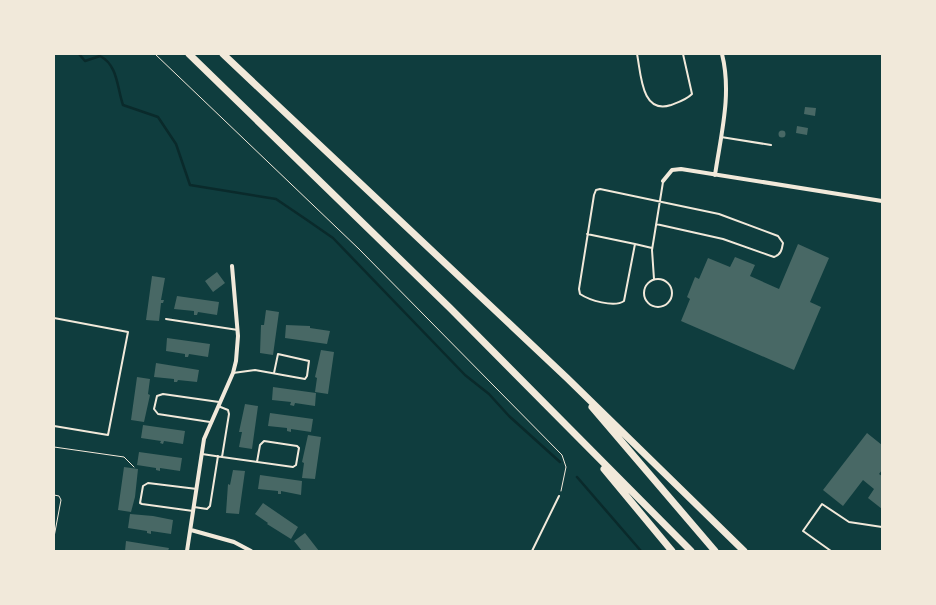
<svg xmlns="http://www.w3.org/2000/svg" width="936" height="605" viewBox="0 0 936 605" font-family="'Crimson Pro',serif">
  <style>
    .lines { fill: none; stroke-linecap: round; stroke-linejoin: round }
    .stream { stroke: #0a2a2b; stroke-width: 2.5 }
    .building { fill: #486865 }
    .path { stroke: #f1e9da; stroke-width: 1 }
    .service { stroke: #f1e9da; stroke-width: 2 }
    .minor { stroke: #f1e9da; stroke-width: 4 }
    .motorway { stroke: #f1e9da; stroke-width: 7 }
  </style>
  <rect width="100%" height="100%" fill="#0f3d3e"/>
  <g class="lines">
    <path class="stream" d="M79,54L85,61L100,56C118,65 117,88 123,105L158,117L176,144L190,185L276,199L307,220L333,238L465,375L489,394L509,416L560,462
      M577,477L641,551"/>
  </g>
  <path class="building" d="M805,107L816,108L815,116L804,114Z
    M797,126L808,128L807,135L796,133Z
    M778.5 134a3.5 3.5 0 1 1 7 0a3.5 3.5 0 1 1-7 0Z
    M798,244L829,258L810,302L821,307L794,370L681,321L690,299L687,297L695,277L699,279L708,258L730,267L735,257L755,265L750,276L779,289Z
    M217,272L225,283L213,292L205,281Z
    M152,276L165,278L161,300H164L163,303H161L159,321L146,320Z
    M177,296L219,302L217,315L198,312L197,315H194V311L174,309Z
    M266,310L279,312L273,355L260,353L261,325H264Z
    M286,325L310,326V328L330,331L327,344L285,338Z
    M167,338L210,344L208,357L189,354L188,357H185V354L166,351Z
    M321,350L334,352L328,394L315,392L317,378L315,377Z
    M156,363L199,370L197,382L178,380L177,382H174V379L154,377Z
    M137,377L150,379L148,394L150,395L144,422L131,420Z
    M273,387L316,393L315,406L295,403L294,406L290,405L291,402L272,400Z
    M245,404L258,406L252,449L239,447L242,432H239Z
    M270,413L313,419L311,432L291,429V432L287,431V428L268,426Z
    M143,425L185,431L183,444L164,441L163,444L160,443L161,441L141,438Z
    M867,433L882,445V470L879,474L882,476V509L868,498L874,489L863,480L843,506L823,490Z
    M308,435L321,437L315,479L302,478L304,463L302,462Z
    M139,452L182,458L180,471L160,468V471L156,470V468L137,465Z
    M124,467L138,469L135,497L131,512L118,510Z
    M233,470L245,471L239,514L226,513L228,484L230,485Z
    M260,475L302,481L301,495L281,491V494H278V491L258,489Z
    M263,503L298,527L291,539L267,524L268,523L255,514Z
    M130,514L153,516L173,520L171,534L151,531V534L147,533V531L128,528Z
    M305,533L319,551H302L294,541Z
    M126,541L169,548L168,551H125Z"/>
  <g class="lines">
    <path class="path" d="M155,54L359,249L562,455L566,467L561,491
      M54,447L124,457L134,467
      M54,495L59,496L61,500L54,537"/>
    <path class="service" d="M637,54C641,73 641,115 671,105C679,102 686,100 692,94L683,54
      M721,137L771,145
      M587,234L635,244L624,301C614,308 589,300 580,294L579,289C584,258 589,226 594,195L596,190L600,189L719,214L778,236L783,243C782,249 781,255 774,257L723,239L656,224
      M635,244L652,248
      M654,279L652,250L663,182
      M644 293a14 14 0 1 1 28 0a14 14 0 1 1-28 0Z
      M54,318L128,332L108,435L54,426
      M166,319L238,330
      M233,373L255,370L305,379L307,376L309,361L278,354L274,373
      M210,422L158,414L154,409L157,396L163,394L219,402
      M202,454L222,457L229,414L228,410L218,406
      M222,457L293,467L296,465L299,448L297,446L264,441L260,445L257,462
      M194,507L207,509L210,506L218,456
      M193,511L142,504L140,503L143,486L148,483L197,489
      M532,551L559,496
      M831,551L803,531L822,504L849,522L882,527"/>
    <path class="minor" d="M715,175C721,134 732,94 722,54
      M663,181L672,170L681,169L882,201
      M191,530L234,542L251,551
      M187,551L204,439L233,373L236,361L238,336L232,266"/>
    <path class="motorway" d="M189,54L450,308L691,551
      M223,54L567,378L744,551
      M592,407L715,551
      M604,469L672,551"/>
  </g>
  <rect width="936" height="605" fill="none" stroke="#f1e9da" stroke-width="110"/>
</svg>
